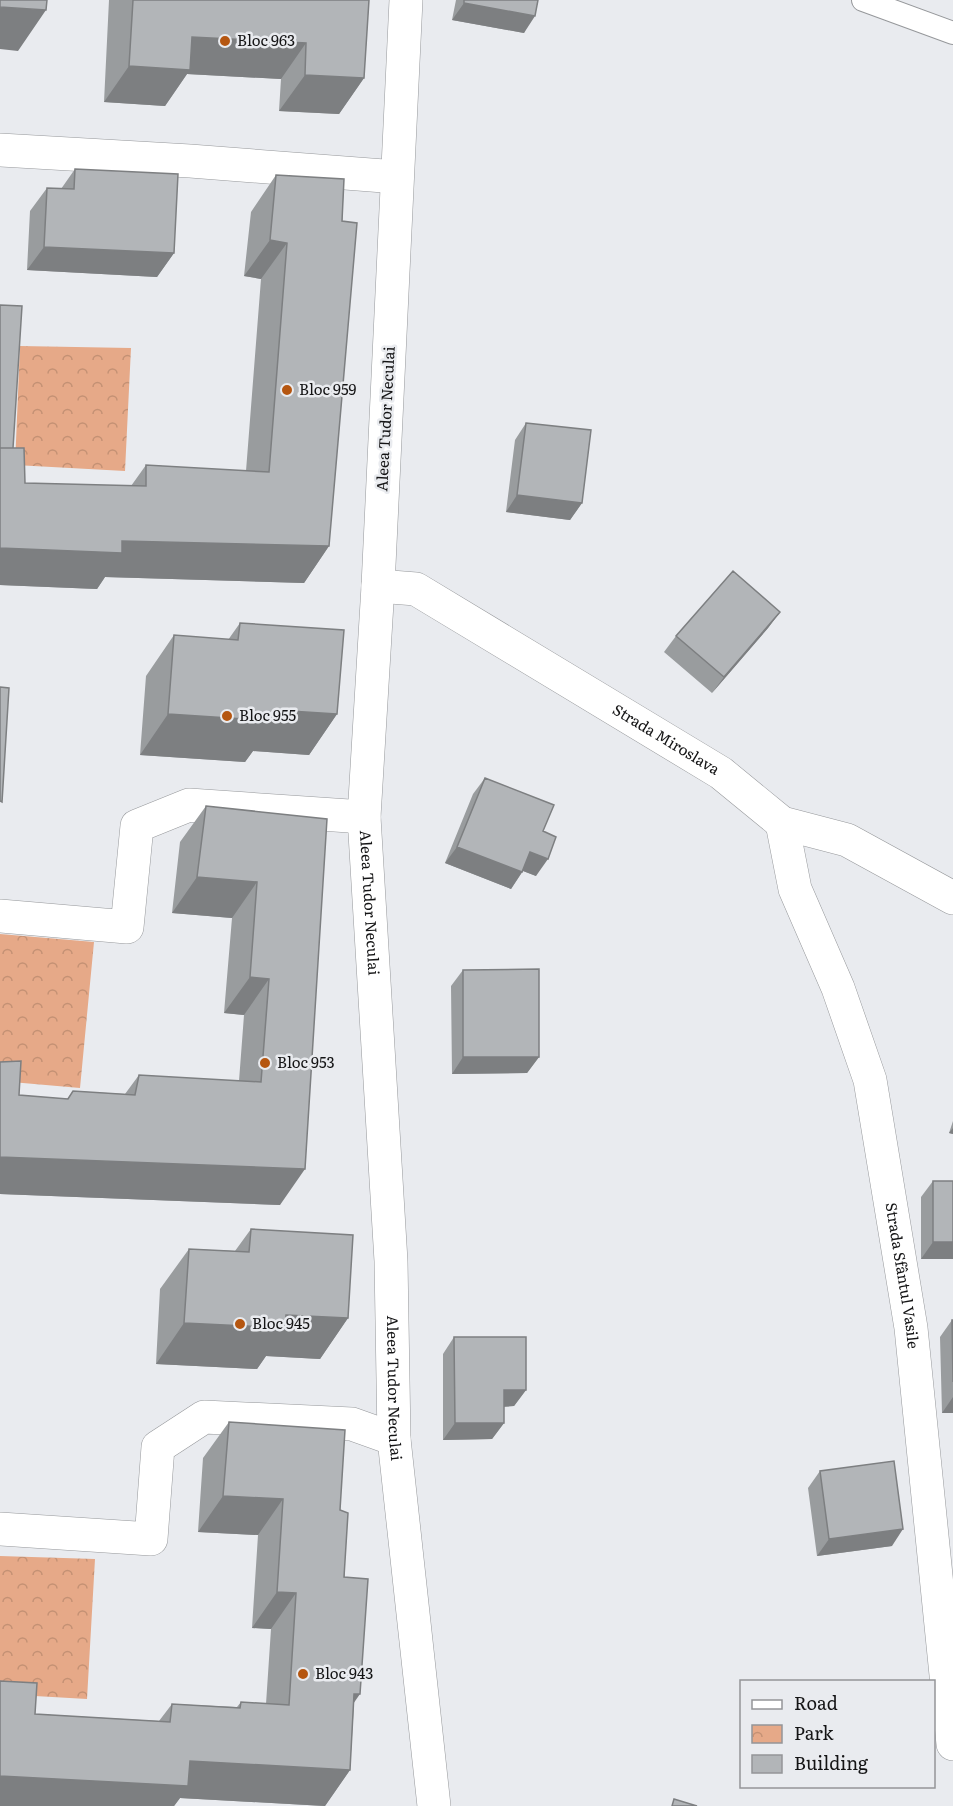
<svg xmlns="http://www.w3.org/2000/svg" width="953" height="1806" viewBox="0 0 953 1806" font-family="Literata,serif">
  <style>
    .park { fill: url(#park-crowns) }
    .lines { fill: none; stroke-linecap: round; stroke-linejoin: round }
    .lane-casing { stroke: #96989b; stroke-width: 24 }
    .street-casing { stroke: #96989b; stroke-width: 34 }
    .lane { stroke: #fff; stroke-width: 22 }
    .street { stroke: #fff; stroke-width: 33 }
    .wall { fill: #999c9e }
    .shaded-wall { fill: #7d7f81 }
    .building { fill: #b2b5b8; stroke: #7d7f81; stroke-width: 1.5 }
    .poi-dot { fill: #b55610; stroke: #e9ebef; stroke-width: 2 }
    .labels { text-anchor: middle; stroke-width: 5; stroke-linejoin: round; paint-order: stroke }
    .poi-label { font-size: 15px; fill: #141415; stroke: #e9ebef; text-anchor: start }
    .street-label { font-size: 15px; fill: #141415; stroke: #e9ebef }
  </style>
  <defs>
    <pattern id="park-crowns" width="20" height="18" patternUnits="userSpaceOnUse" patternTransform="scale(1.5)"><rect width="20" height="18" fill="#e6a988"/><path d="M2 6a3 3 0 1 1 6 0M12 15a3 3 0 1 1 6 0" fill="none" stroke="#c49174"/></pattern>
  </defs>
  <rect width="100%" height="100%" fill="#e9ebef"/>
  <path class="park" d="M20,346L131,348L125,471L15,465Z
    M0,934L94,942L80,1088L0,1081Z
    M0,1556L95,1559L87,1699L0,1694Z"/>
  <g class="lines">
    <g class="lane-casing">
      <path id="lane" d="M863,0L953,33"/>
    </g>
    <g class="street-casing">
      <g id="street">
        <path id="s1" d="M406,0L378,586L364,817L391,1261L394,1439L434,1806"/>
        <path d="M0,150L190,161L397,177"/>
        <path id="s2" d="M378,586L416,589L721,773L782,823L847,840L953,898"/>
        <path id="s3" d="M782,823L795,889L838,988L870,1080L911,1328L953,1744"/>
        <path d="M0,916L127,927L137,826L189,805L364,817"/>
        <path d="M0,1529L151,1539L158,1447L204,1417L352,1424L394,1439"/>
      </g>
    </g>
    <use href="#lane" class="lane"/>
    <use href="#street" class="street"/>
  </g>
  <path class="wall" d="M109,0H369L364,78L339,114L279,111L281,79L187,74L165,106L104,102Z
    M456,0H538L524,33L452,20Z
    M75,169L174,253L157,277L27,270L30,211L47,188L61,189Z
    M276,175L344,179L329,546L304,583L105,577L97,589L0,585V305L13,448L25,483L131,486L146,465L246,471L261,279L244,276L251,212Z
    M526,423L582,503L570,520L506,512L515,440Z
    M780,612L768,628L712,693L664,652L676,636Z
    M240,623L337,714L309,755L253,751L245,762L140,755L146,676L174,635L228,640Z
    M485,778L543,831L536,876L523,871L511,889L445,863L473,794Z
    M206,806L327,819L280,1205L0,1194V1062L19,1095L67,1099L73,1091L125,1094L139,1075L239,1081L244,1015L224,1013L232,918L172,913L180,842Z
    M463,970L539,1057L527,1073L452,1074L451,986Z
    M953,1121V1134L949,1133Z
    M933,1181H953V1259H921V1197Z
    M251,1229L348,1318L320,1359L266,1356L257,1369L156,1364L160,1289L189,1249L235,1251Z
    M952,1320H953V1413H942L940,1337Z
    M454,1337L526,1390L514,1406L504,1407V1423L492,1439L443,1440V1354Z
    M229,1422L340,1510L354,1704L350,1770L325,1806L180,1798L174,1806H0L35,1714L159,1721L172,1704L237,1707L241,1702L266,1704L271,1629L252,1628L258,1535L198,1532L203,1458Z
    M820,1471L892,1546L817,1556L808,1488Z"/>
  <path class="shaded-wall" d="M464,3L535,16L524,33L452,20Z
    M0,7L46,10L18,51L0,49Z
    M192,37L306,43L281,79L187,74L165,106L104,102L129,66Z
    M305,75L364,78L339,114L279,111Z
    M270,240L287,243L261,279L244,276Z
    M44,247L174,253L157,277L27,270Z
    M517,495L582,503L570,520L506,512Z
    M122,541L329,546L304,583L105,577L97,589L0,585V548Z
    M780,612L768,628L712,693L724,677Z
    M275,710L337,714L309,755L253,751L245,762L140,755L168,714Z
    M457,847L522,872L511,889L445,863Z
    M530,852L548,859L536,876L518,869Z
    M197,877L257,882L232,918L172,913Z
    M250,977L269,979L244,1015L224,1013Z
    M463,1057H539L527,1073L452,1074Z
    M953,1128V1134L949,1133Z
    M0,1157L305,1169L280,1205L0,1194Z
    M933,1242H953V1259H921Z
    M286,1315L348,1318L320,1359L266,1356L257,1369L156,1364L184,1323Z
    M504,1390H526L514,1406L492,1407Z
    M953,1397V1413H942Z
    M455,1423H504L492,1439L443,1440Z
    M223,1496L283,1499L258,1535L198,1532Z
    M903,1529L892,1546L817,1556L829,1539Z
    M277,1592L296,1593L271,1629L252,1628Z
    M354,1694H360L335,1730Z
    M190,1761L350,1770L325,1806L180,1798L174,1806H0V1776Z"/>
  <path class="building" d="M0,0H47L46,10L0,7Z
    M133,0H369L364,78L305,75L306,43L192,37L190,70L129,66Z
    M464,0H538L535,16L464,3Z
    M75,169L178,174L174,253L44,247L47,188L74,189Z
    M276,175L344,179L342,221L357,223L329,546L122,541V553L0,548V448H24L25,483L146,486V465L269,472L287,243L270,240Z
    M0,305L22,306L13,448H0Z
    M526,423L591,430L582,503L517,495Z
    M733,571L780,612L724,677L676,636Z
    M240,623L344,630L337,714L275,710L274,721L168,714L174,635L238,640Z
    M0,687L9,688L2,802L0,801Z
    M485,778L554,805L543,831L556,837L548,859L530,852L522,872L457,847Z
    M206,806L327,819L305,1169L0,1157V1062L21,1061L19,1095L68,1099L73,1091L135,1095L139,1075L261,1082L269,979L250,977L257,882L197,877Z
    M539,969V1057H463V970Z
    M933,1181H953V1242H933Z
    M251,1229L353,1235L348,1318L286,1315L285,1328L184,1323L189,1249L249,1252Z
    M952,1320H953V1382Z
    M454,1337H526V1390H504V1423H455Z
    M229,1422L345,1430L340,1510L348,1513L344,1577L368,1579L360,1694H354L350,1770L190,1761L188,1786L0,1776V1681L37,1683L35,1714L170,1722L172,1704L240,1708L241,1702L289,1705L296,1593L277,1592L283,1499L223,1496Z
    M894,1461L903,1529L829,1539L820,1471Z
    M674,1799L697,1806H672Z"/>
  <g class="poi-dot">
    <circle cx="225" cy="41" r="6"/>
    <circle cx="287" cy="390" r="6"/>
    <circle cx="227" cy="716" r="6"/>
    <circle cx="265" cy="1063" r="6"/>
    <circle cx="240" cy="1324" r="6"/>
    <circle cx="303" cy="1674" r="6"/>
  </g>
  <g class="labels">
    <g class="poi-label">
      <text x="237" y="46">Bloc 963</text>
      <text x="299" y="395">Bloc 959</text>
      <text x="239" y="721">Bloc 955</text>
      <text x="277" y="1068">Bloc 953</text>
      <text x="252" y="1329">Bloc 945</text>
      <text x="315" y="1679">Bloc 943</text>
    </g>
    <g class="street-label">
      <text transform="translate(386 419) rotate(-87)" y="5">Aleea Tudor Neculai</text>
      <text dy="5" stroke="none"><textPath href="#s2" startOffset="330">Strada Miroslava</textPath></text>
      <text dy="5" stroke="none"><textPath href="#s1" startOffset="904">Aleea Tudor Neculai</textPath></text>
      <text dy="5" stroke="none"><textPath href="#s3" startOffset="471">Strada Sfântul Vasile</textPath></text>
      <text dy="5" stroke="none"><textPath href="#s1" startOffset="1390">Aleea Tudor Neculai</textPath></text>
    </g>
  </g>
  <rect x="740" y="1680" width="195" height="108" fill="#e9ebef" stroke="#949598" stroke-width="1.5"/>
  <rect x="752" y="1700" width="30" height="9" fill="#ffffff" stroke="#949598" stroke-width="1.5"/>
  <text x="794" y="1710" font-size="18" fill="#141415">Road</text>
  <rect x="752" y="1725" width="30" height="18" fill="url(#park-crowns)" stroke="#949598" stroke-width="1.5"/>
  <text x="794" y="1740" font-size="18" fill="#141415">Park</text>
  <rect x="752" y="1755" width="30" height="18" fill="#b2b5b8" stroke="#949598" stroke-width="1.5"/>
  <text x="794" y="1770" font-size="18" fill="#141415">Building</text>
</svg>
